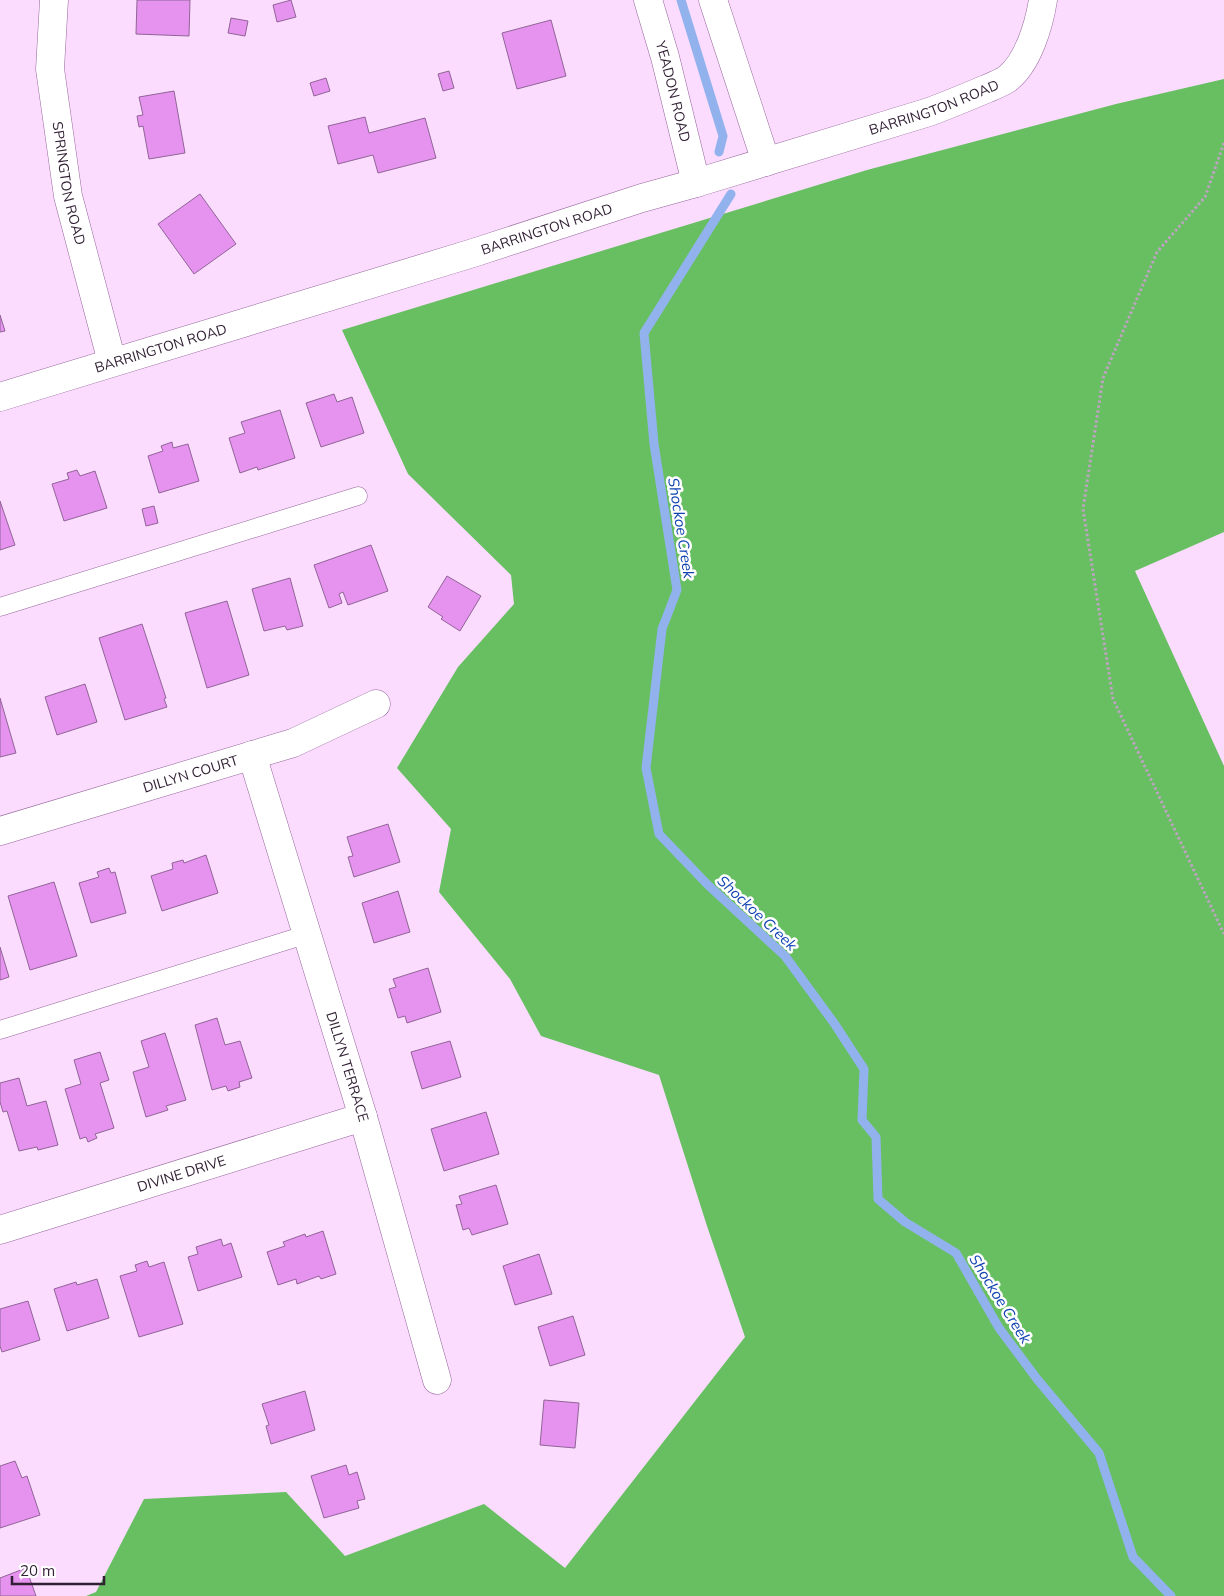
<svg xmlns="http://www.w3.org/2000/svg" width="1224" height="1596" viewBox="0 0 1224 1596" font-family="Mulish,sans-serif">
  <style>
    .forest { fill: #67bf62 }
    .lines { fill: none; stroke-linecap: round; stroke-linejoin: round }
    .stream { stroke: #92b2ed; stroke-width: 9 }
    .building { fill: #e593ef; stroke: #916497 }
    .service-casing { stroke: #95679b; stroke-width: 19 }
    .minor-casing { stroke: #95679b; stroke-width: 29 }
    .path { stroke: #bea3c1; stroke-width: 3; stroke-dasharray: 2.5 2.5; stroke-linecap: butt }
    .service { stroke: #fff; stroke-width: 18 }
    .minor { stroke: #fff; stroke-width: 28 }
    .labels { text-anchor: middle; stroke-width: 5; stroke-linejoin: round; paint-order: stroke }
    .street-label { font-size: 14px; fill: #311f34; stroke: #fff }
    .water-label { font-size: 15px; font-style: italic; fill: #1043b1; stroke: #fff }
  </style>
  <rect width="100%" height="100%" fill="#fbdcfe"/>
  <path class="forest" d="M1224,79V532L1135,571L1224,766V1596H86L96,1592L144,1499L286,1492L345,1556L484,1504L565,1568L745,1337L707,1226L659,1075L541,1036L510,979L439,892L451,829L397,768L458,667L514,604L511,575L408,474L342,330L867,170L1116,104Z"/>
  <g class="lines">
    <path class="stream" d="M681,0L723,136L719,152
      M731,194L644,333L654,444L677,590L662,629L646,768L659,834L708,885L785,956L834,1023L864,1069L862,1120L876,1137L878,1199L905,1222L956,1253L999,1328L1037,1379L1099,1453L1133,1557L1171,1596"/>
  </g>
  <path class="building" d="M137,0H190L189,36L136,34Z
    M291,0L296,17L277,22L273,5Z
    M231,18L248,21L245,36L228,33Z
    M551,20L566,76L517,89L502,33Z
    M449,71L454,88L443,91L438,74Z
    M326,78L330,91L314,96L310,83Z
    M174,91L185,153L149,159L143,126L139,127L137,116L143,115L139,97Z
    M365,117L369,133L425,118L436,158L378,173L373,155L338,164L328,126Z
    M200,194L236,244L194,274L158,224Z
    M0,315L5,331L0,332Z
    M334,394L337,402L352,397L364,433L321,447L306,403Z
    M280,410L295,458L258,470L257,467L240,473L229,438L245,433L241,422Z
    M172,442L173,448L188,444L199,481L159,493L148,456L163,451L161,446Z
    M77,470L80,476L95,471L107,508L64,521L52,484L69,479L67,473Z
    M0,501L15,545L0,550Z
    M154,506L158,523L146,526L142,509Z
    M371,545L388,591L348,605L343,592L339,594L342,603L329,608L314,565Z
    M447,576L481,596L460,631L441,619L443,617L428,607Z
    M290,578L303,626L287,630L285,626L264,631L252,589Z
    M227,601L249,675L207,688L185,613Z
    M142,624L166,698L164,699L167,707L125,720L99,638Z
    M85,684L97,722L57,735L45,697Z
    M0,698L16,753L0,757Z
    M388,824L400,862L354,877L348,857L353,856L347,837Z
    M206,855L218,893L162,911L151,876L173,869L172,863L183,860L184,863Z
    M109,868L111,873L115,872L126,913L91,923L79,883L99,877L97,872Z
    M54,882L77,956L30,970L8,896Z
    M398,891L410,932L374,943L362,903Z
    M0,947L9,977L0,980Z
    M428,968L441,1012L407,1023L405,1016L398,1018L389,989L396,987L393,979Z
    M217,1018L225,1045L240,1041L252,1078L239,1082L240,1087L228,1091L226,1086L212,1090L195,1025Z
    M165,1033L186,1100L166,1106L168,1110L146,1117L133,1072L149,1067L141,1041Z
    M450,1041L461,1077L422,1089L411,1052Z
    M100,1052L109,1080L100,1083L114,1128L95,1134L97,1138L88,1142L86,1137L80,1139L65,1089L81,1084L74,1060Z
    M19,1078L27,1106L46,1101L58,1145L38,1150L37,1147L19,1151L7,1111L3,1112L0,1102V1083Z
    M486,1112L499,1154L444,1171L431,1129Z
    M496,1185L508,1224L472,1235L469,1228L463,1230L456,1205L462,1204L459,1196Z
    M323,1231L336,1274L321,1279L319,1276L297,1284L296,1279L278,1285L267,1252L285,1246L283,1242L305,1234L306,1237Z
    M221,1239L223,1246L231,1243L242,1277L198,1291L188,1257L198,1254L196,1247Z
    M539,1254L552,1294L515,1305L503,1266Z
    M147,1261L149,1267L164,1262L183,1324L139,1337L120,1276L137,1271L135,1265Z
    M97,1279L109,1318L67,1331L54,1289L76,1282L77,1285Z
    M28,1301L40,1340L2,1352L0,1346V1309Z
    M573,1316L585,1355L550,1366L538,1327Z
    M305,1391L315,1430L271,1444L266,1426L269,1425L262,1404Z
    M544,1400L579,1403L575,1448L540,1445Z
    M15,1461L22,1478L27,1476L40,1515L0,1528V1466Z
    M346,1465L349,1475L357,1472L365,1499L357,1501L359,1508L324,1518L311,1476Z
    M26,1568L36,1596H0V1578Z"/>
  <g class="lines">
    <g class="service-casing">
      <path id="service" d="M0,607L358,496
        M0,1030L308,934"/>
    </g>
    <g class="minor-casing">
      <g id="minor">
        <path id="s1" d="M54,0L50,69L68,196L112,362"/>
        <path id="s2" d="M648,0L665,57L696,183"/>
        <path d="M713,0L766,162"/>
        <path id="s3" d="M0,397L473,253L642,198L696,183L929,112C948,105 967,97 986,89C993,86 1001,83 1007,79C1028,63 1039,25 1043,0"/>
        <path id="s4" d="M252,755L363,1117L437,1380"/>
        <path id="s5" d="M0,831L293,743L376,704"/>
        <path id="s6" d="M0,1230L363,1117"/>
      </g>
    </g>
    <path class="path" d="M1224,143L1205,197L1157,252L1103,378L1083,509L1113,699L1224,934"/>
    <use href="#service" class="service"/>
    <use href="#minor" class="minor"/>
  </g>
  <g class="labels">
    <g class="street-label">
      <text dy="5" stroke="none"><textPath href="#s2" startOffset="95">YEADON ROAD</textPath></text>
      <text dy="5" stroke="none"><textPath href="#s3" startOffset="978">BARRINGTON ROAD</textPath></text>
      <text dy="5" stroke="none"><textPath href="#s1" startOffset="185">SPRINGTON ROAD</textPath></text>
      <text dy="5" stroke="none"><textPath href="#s3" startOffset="572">BARRINGTON ROAD</textPath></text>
      <text dy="5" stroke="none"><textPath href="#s3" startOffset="168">BARRINGTON ROAD</textPath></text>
      <text dy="5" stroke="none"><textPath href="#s5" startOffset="199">DILLYN COURT</textPath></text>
      <text dy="5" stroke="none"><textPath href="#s4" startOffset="326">DILLYN TERRACE</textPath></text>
      <text dy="5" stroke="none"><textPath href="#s6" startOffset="190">DIVINE DRIVE</textPath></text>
    </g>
    <g class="water-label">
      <text transform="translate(681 528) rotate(81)" y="5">Shockoe Creek</text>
      <text transform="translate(757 913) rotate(43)" y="5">Shockoe Creek</text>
      <text transform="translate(1000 1299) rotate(58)" y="5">Shockoe Creek</text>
    </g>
  </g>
  <path d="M12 1576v8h92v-8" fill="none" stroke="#311f34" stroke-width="2.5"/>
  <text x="20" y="1576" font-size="15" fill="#311f34" stroke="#ffffff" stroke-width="4" paint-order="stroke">20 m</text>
</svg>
